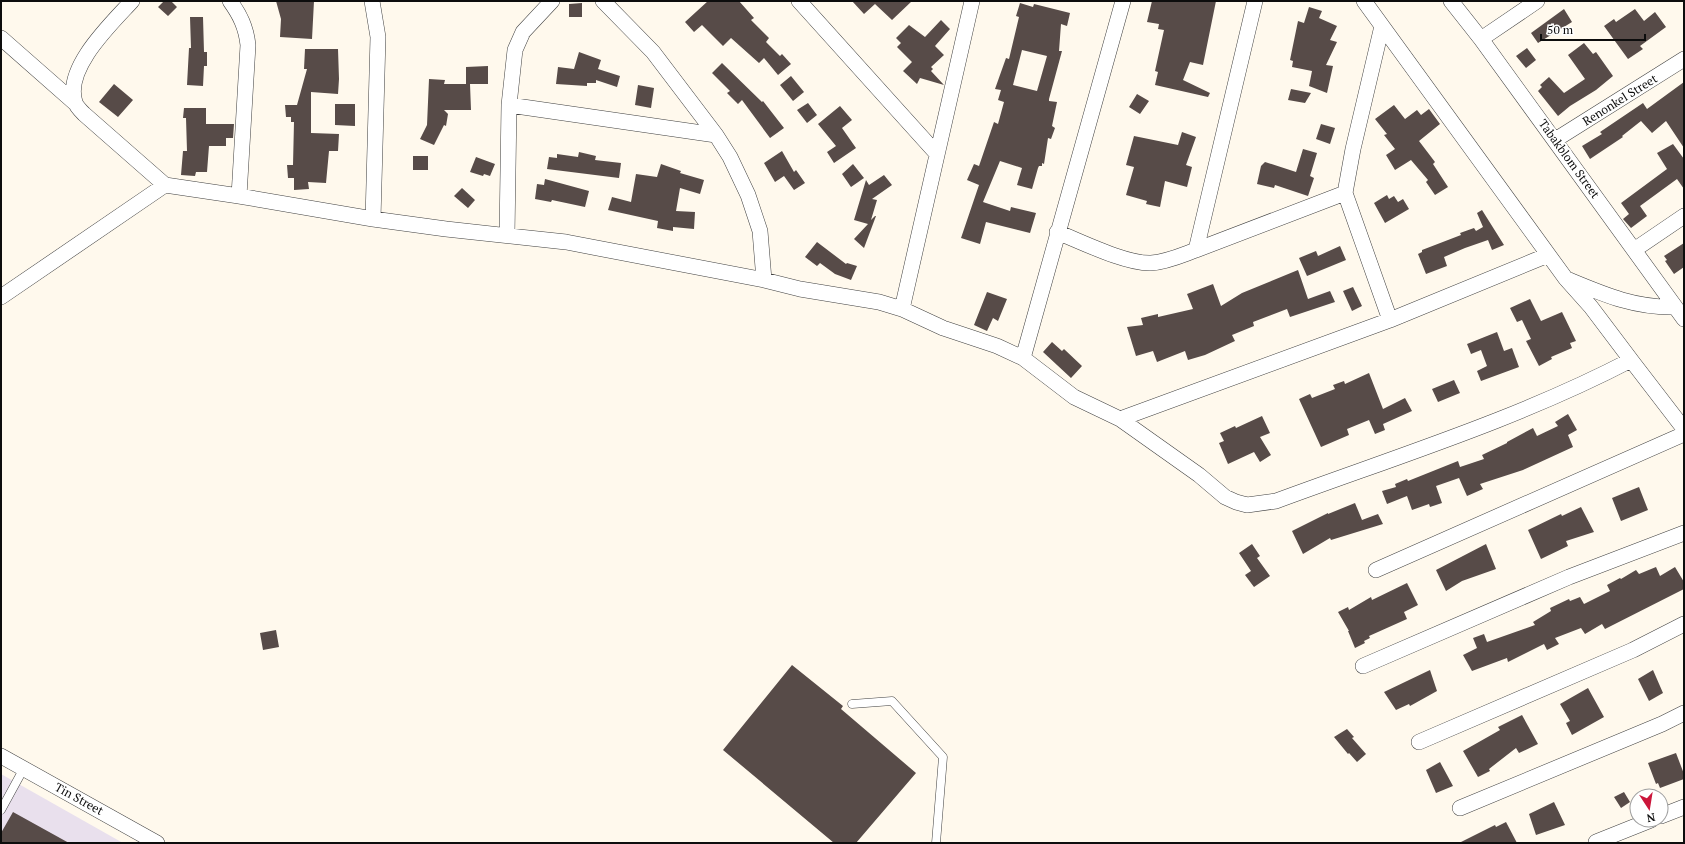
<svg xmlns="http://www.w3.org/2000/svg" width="1685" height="844" viewBox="0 0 1685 844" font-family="'PT Serif',serif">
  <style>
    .industrial { fill: #e9e0ed }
    .building { fill: #574b48; fill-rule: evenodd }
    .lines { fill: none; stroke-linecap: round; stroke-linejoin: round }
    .service-casing { stroke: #404040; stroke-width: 9 }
    .minor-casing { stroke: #404040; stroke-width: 16 }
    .service { stroke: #fff; stroke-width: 8 }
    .minor { stroke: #fff; stroke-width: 15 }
    .labels { text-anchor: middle; stroke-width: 4; stroke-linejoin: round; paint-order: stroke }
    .street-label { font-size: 12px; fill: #0d0d0d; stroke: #fff }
  </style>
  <rect width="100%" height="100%" fill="#fff9ed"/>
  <path class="industrial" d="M1,774L123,843H1Z"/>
  <path class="building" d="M164,1H171L177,7L168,16L158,7Z
    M276,1H314L312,39L280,37L281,19Z
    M708,1H739L754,18L751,20L769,38L766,42L780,56L782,54L791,64L778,75L764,58L759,63L731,38L723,46L702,25L694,32L685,22Z
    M852,1H912L892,20L875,4L864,14Z
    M1152,1H1216L1203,65L1190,62L1183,80L1210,93L1208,97L1155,85L1158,72L1155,71L1164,30L1158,29L1159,24L1147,22Z
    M582,3V17H569V4Z
    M1020,3L1033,7L1034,4L1070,13L1067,26L1061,24L1059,51H1062L1049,99V101L1057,102L1052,126L1055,128L1051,139L1048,138L1044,164L1042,163V166H1039L1038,168L1032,189L1017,185L1022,168L1000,161L983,202L1010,211L1011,207L1036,213L1030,233L986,222L980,244L961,238L979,185L967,180L974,164L979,166L994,122L998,124L1004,102L998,100L1001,90L995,89L1006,58L1009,59L1019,17L1016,16ZM1022,50L1047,56L1037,91L1013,85Z
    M1309,7L1322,11L1319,18L1337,26L1330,40L1337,42L1326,65L1333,66L1327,93L1309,86L1312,71L1292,67L1293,61L1290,60L1298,21L1304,23Z
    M1564,9L1572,22L1538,43L1531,33Z
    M1635,9L1644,21L1655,12L1666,27L1640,46L1643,49L1628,59L1604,26L1614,19L1616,22Z
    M190,17H203L204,52H207V66H204L203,86L187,85L189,48H191Z
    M941,20L950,29L935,46L944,55L931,67L933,69L931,71L944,85L920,78L917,84L903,71L912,62L897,47L901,43L896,38L909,25L925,37Z
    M1584,43L1593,54L1596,52L1613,76L1596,90L1570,106L1558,116L1538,91L1542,87L1540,85L1549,77L1564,93L1585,79L1568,55Z
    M1527,48L1536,60L1526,68L1516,56Z
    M305,49H338L339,79L338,94L311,92V133L339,134L338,151H329L326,183L308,182L309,189L294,190V178H288L287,165H293L294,122H291V117H286L285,105H297L307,69H304Z
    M579,52L601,60L598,69L620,76L617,87L596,80V83H587V86L556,84L558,67L574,69Z
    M722,63L762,102L763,101L784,128L770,138L742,100L738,104L727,93L730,91L712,73Z
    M488,66V84H470L471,110H444L448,114L446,126L444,125L434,145L420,139L427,125L429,79L445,80L444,84H466V67Z
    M791,76L804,92L793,101L780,85Z
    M1684,82V148L1666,121L1652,133L1641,121L1622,136L1623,137L1590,159L1582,146L1602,134L1600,132L1643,103L1647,109Z
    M114,84L133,100L118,117L99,102Z
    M638,85L654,88L651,108L635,105Z
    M1291,89L1311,93L1305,103L1288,100Z
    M1137,94L1149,101L1140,114L1129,107Z
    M808,103L817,115L807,123L797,110Z
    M335,104H355V126L335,125Z
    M1394,105L1405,119L1417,110L1421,115L1429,109L1440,124L1419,141L1435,162L1433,164L1448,187L1435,195L1426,182L1428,180L1411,160L1395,170L1386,155L1395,149L1384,135L1387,134L1375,119Z
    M840,106L852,120L842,128L856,148L834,163L827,152L836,146L818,124Z
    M184,108H206V124H234L233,138H226V146H209L207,172H196L195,176L181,175L183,151H187L186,118H183Z
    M1321,124L1335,128L1330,144L1316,139Z
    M1182,132L1196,137L1186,165L1192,167L1187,187L1165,181L1160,207L1146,204L1147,201L1126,195L1134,167L1126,165L1134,136L1178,145Z
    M1673,144L1684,159V189L1677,179L1640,206L1647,216L1631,228L1623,219L1629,214L1621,203L1667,169L1657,153Z
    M1303,149L1317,153L1310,176L1314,178L1308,196L1275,185L1274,188L1257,184L1261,166L1265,162L1296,172Z
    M782,151L794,172L796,170L805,183L794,190L784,176L775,182L764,163Z
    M579,152L596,156L595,160L621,163L619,178L547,169L549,157L557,158V154L578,157Z
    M413,156H428V170H413Z
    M476,157L495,164L490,176L484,174L483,176L470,172Z
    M661,164L681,171L680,173L704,180L700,194L680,188L676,211L695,212L694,229L673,227V231L657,228L658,221L608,210L612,197L631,202L636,174L657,177Z
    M853,164L864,178L851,187L842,174Z
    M884,175L892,185L872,199L877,200L871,220L875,216H876L864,248L854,239L868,224L854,220L866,180L869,185Z
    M545,179L589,191L585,207L552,200L551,202L535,199L537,184L544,185Z
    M462,188L475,200L468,208L454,196Z
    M1387,195L1389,199L1394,196L1398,202L1403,199L1409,209L1385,223L1374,203Z
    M1482,210L1504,245L1492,250L1488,240L1465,248L1444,257L1447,266L1426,274L1418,254L1422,252V250L1461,235L1460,233L1474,228L1476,231L1483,227L1477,213Z
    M817,242L846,264L847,263L857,266L851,280L835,274L820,263L817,266L805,257Z
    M1684,243V267L1674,274L1665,261L1667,260L1664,256Z
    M1340,246L1346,260L1307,276L1299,258L1316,251L1318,256Z
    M1298,270L1308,299L1330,291L1335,302L1290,317L1287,309L1253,322L1254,326L1232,335L1235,341L1205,355L1188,360L1185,351L1157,362L1153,351L1136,356L1127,327L1143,325L1141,318L1158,314V317L1193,309L1187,294L1213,284L1221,306L1242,293Z
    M1353,287L1362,306L1352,311L1343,291Z
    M987,292L1007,299L998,321L993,318L987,331L974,325Z
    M1530,299L1541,321L1562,312L1576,341L1570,343L1572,348L1551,357L1552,359L1539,366L1526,341L1531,339L1522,320L1517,322L1510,308Z
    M1497,332L1504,351L1512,348L1519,367L1481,381L1477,371L1487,366L1481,350L1471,354L1467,344Z
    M1052,342L1062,351L1064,349L1082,366L1071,378L1043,352Z
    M1369,373L1383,409L1405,398L1412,411L1383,424L1385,430L1375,434L1369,420L1347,429L1349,435L1321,447L1299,399L1310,394L1312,398L1335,389L1333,385L1344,381L1345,384Z
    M1454,380L1460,393L1438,402L1432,389Z
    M1568,414L1577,430L1568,435L1573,447L1523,470L1480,484L1483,489L1467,496L1459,478L1436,486L1442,503L1430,507L1429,504L1412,510L1407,496L1387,504L1382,491L1396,487L1395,484L1407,479L1408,481L1458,461L1460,467L1484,459L1482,455L1507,443V442L1533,428L1537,436L1558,426L1555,422Z
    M1262,416L1270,433L1260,437L1271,455L1260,462L1254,452L1228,464L1219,443L1224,441L1220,433L1235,426L1236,428Z
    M1639,487L1648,510L1621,521L1612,498Z
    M1355,503L1362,520L1378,514L1383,524L1331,540L1330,538L1303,554L1292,531L1328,513V514Z
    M1581,507L1594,532L1566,541L1568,546L1541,559L1528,530L1561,514L1562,516Z
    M1252,544L1260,556L1257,558L1270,576L1254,587L1245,575L1251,571L1239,553Z
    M1486,544L1496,569L1462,581L1446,591L1436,570Z
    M1656,567L1660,576L1675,567L1684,582V589L1605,629L1602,624L1585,634L1581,628L1555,638L1559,644L1547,650L1544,644L1508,662L1507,658L1472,671L1463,655L1477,648L1473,638L1484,634L1487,642L1535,625L1533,622L1551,611L1550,608L1569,599L1570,601L1580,597L1584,604L1610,591L1607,585L1620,578L1621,579L1636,570L1639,574Z
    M1407,583L1418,605L1404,612L1407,619L1369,636L1370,638L1364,641L1365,643L1355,648L1348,631H1349L1338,612L1348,607L1349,610L1371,597L1372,600Z
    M276,630L279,647L263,650L260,633Z
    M792,665L843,706L841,709L916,773L856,843H834L723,750Z
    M1430,670L1437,691L1410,706L1409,704L1396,710L1384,692Z
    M1653,670L1663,693L1649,701L1638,679Z
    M1588,688L1604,717L1572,735L1566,723L1570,721L1560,704Z
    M1522,715L1538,744L1519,753L1516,748L1489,769L1490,771L1478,777L1463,751L1500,730L1498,727Z
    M1347,729L1354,737L1352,738L1366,754L1357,762L1349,753L1348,754L1334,737Z
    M1676,753L1684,774V779L1660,788L1658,783L1656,784L1648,763Z
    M1440,762L1453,786L1436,793L1426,770Z
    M1624,792L1630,802L1621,808L1614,797Z
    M1554,802L1565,825L1536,835L1529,814Z
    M13,812L69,843H1V833Z
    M1506,822L1517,843H1459L1495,825L1496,827Z"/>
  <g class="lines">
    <g class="service-casing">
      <path id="service" d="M852,704L892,701L943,757L936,843
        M1,810L24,768"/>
    </g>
    <g class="minor-casing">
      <path id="minor" d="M132,1C111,24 64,68 75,102C76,106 81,111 84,114L165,185L239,196L373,219L446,229L566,242L764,280L800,289L879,302L902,309L943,328L997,346L1023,358L1074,397L1120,419L1199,475L1225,497L1236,502L1247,505L1276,501C1395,457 1518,419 1631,360L1591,307L1566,279L1364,1
        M230,1C240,15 246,27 248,45L239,196
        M372,1L378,37L373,219
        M603,1L653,52L716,135L730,157L748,195L760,231L764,280
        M799,1L937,154
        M1451,1L1481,39L1684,319
        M1382,26L1353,149L1345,193L1390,320
        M1,38L75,103
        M1481,39L1537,1
        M509,105L716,135
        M1555,140L1684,59
        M1057,232C1082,242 1126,264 1151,263C1167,262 1182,255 1196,250L1345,193
        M507,235L509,105L515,50L523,32L552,1
        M1196,250L1255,1
        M1634,250L1684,216
        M1569,280C1605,295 1635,308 1675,307
        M1,297L165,185
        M902,309L972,1
        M1023,358L1123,1
        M1631,360L1684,429
        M1120,419L1390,320L1548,255
        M1376,570L1684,434
        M1363,666L1569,577L1684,533
        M1419,742L1633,650L1684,624
        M1,756L157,843
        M1460,808L1662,724L1684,713
        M1661,816L1684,807
        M1596,842L1651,820"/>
    </g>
    <use href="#service" class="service"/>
    <use href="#minor" class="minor"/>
  </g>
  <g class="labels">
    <g class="street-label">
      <text transform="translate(1620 100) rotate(-32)" y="4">Renonkel Street</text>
      <text transform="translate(1569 159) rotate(54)" y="4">Tabakblom Street</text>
      <text transform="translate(79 799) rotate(29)" y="4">Tin Street</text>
    </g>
  </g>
  <rect width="1685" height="844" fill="none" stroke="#0d0d0d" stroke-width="4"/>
  <g transform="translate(1649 808) rotate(168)"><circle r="19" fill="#ffffff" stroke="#9e9e9e"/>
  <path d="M0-3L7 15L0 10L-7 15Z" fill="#cb163b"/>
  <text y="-6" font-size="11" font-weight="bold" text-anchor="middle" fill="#0d0d0d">N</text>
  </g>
  <path d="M1541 34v6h104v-6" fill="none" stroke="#0d0d0d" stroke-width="2"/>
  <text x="1547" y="34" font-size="12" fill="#0d0d0d" stroke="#ffffff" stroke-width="3" paint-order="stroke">50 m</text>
</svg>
